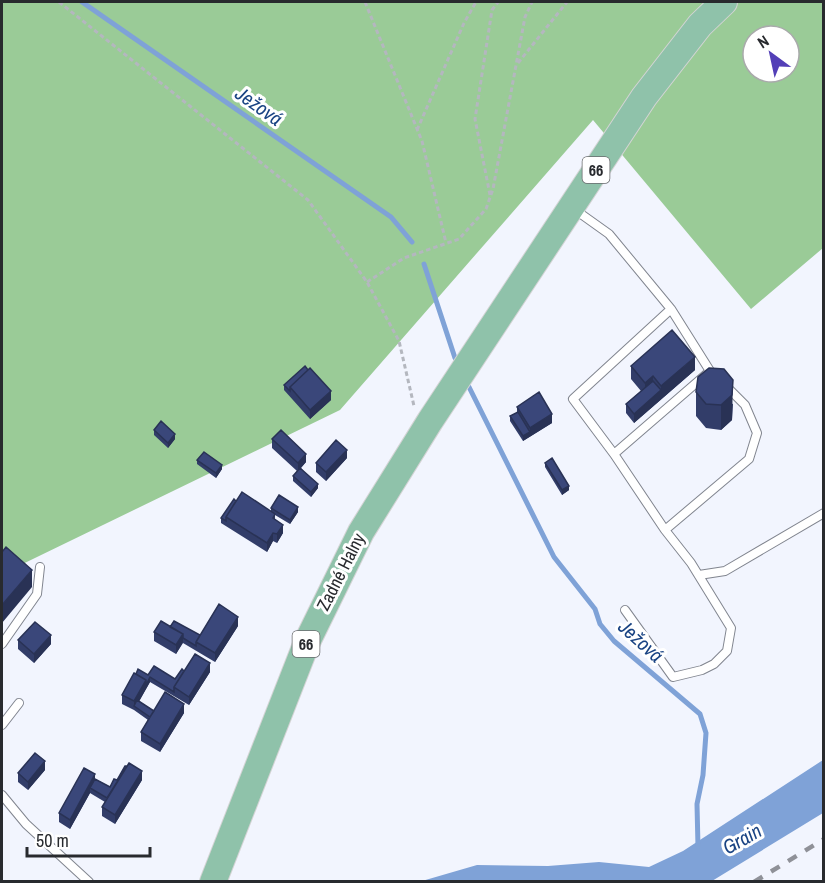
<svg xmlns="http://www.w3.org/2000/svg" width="825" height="883" viewBox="0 0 825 883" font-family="'Archivo Narrow',sans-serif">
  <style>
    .forest { fill: #9acb97; fill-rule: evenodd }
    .water { fill: #7fa2d7 }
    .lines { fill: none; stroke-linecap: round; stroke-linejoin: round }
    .stream { stroke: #7fa2d7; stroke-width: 5 }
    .lane-casing { stroke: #81858f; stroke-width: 10 }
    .primary-casing { stroke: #d4d4d5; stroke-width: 28 }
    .path { stroke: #b4b7bf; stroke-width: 3; stroke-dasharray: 4.5 3; stroke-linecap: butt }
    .lane { stroke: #fff; stroke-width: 8 }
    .primary { stroke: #8fc2aa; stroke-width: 26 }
    .rail { stroke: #8f9198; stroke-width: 4.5; stroke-dasharray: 10 10; stroke-linecap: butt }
    .wall { fill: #323d69 }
    .shaded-wall { fill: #293255 }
    .building { fill: #3a477a; stroke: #293255; stroke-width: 1.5 }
    .labels { text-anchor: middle; stroke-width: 6; stroke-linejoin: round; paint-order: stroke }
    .shield { fill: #fff; stroke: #686a6d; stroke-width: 1.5 }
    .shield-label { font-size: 16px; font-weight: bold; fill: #282a2e }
    .street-label { font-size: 18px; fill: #282a2e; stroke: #fff }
    .water-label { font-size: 20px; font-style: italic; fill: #194383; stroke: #fff }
  </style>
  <rect width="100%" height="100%" fill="#f2f5fe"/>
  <path class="forest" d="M2,2H823V248L751,309L593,120L340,410L2,574ZM753,36H789V72H753Z"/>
  <path class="water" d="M823,760V813L712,881H422L477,865L548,866L599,862L649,867L683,851Z"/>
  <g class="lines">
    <path class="stream" d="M82,2L391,217L412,242
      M424,264L455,358
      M469,387L554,557L595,609L600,624L614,641L700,714L706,733L703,775L697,804L698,847"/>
    <g class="lane-casing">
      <path id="lane" d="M574,209L609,234L671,309L573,399L614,454L710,371L671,309
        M614,454L665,530L749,459L757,433L745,405L726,386
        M699,575L725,571L824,513
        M625,610L673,677L702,670L714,664L727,651L731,628L691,563L665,530
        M2,644L37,594L40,567
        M2,725L19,703
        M2,795L26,824L89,882"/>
    </g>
    <g class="primary-casing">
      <path id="primary" d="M213,882L307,642L361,532L430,421L644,97L700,25L724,2"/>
    </g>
    <path class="path" d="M59,2L308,200L367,282L399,341L414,406
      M365,2L422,141L446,243
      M518,63L567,2
      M417,130L464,23L476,2
      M490,195L475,119L492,10L498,2
      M367,282L404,258L459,239L486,209L493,189L525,17L532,2"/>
    <use href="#lane" class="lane"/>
    <use href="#primary" class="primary"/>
    <path class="rail" d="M754,882L824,839"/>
  </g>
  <path class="wall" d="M631,366L695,370L634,423L626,413V404L641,391L631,379Z
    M284,385L331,400L310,419L284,390Z
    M696,392L733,404L732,420L721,430L706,428L696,416Z
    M517,407L552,423L523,441L510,421V416L517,413Z
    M154,430L175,439L168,448L154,435Z
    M272,439L306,462L301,468L318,488L311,497L293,481V476L297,471L272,448Z
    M347,458L326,481L316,472V463Z
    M197,460L222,469L216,478L197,464Z
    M545,463L569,490L562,495L545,467Z
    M236,501L271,511V508L298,512L290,524L275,515V519L283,533L277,543L273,541L267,552L221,523V518Z
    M238,626L215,662L183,643L176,654L154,641V632L170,627L200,635Z
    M18,640L51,644L34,663L18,649Z
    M184,671L210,672L189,705L150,682L139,701L154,711L184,713L160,752L141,741V732L148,720L134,710L122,704V695L136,674L175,679Z
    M45,770L28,790L18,782V773Z
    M95,779L110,787L117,780H142L115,824L102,816V807L105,802L90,793L70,829L59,822V813Z"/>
  <path class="shaded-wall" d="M695,357V370L634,423V414L661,390V386Z
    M653,376V389L645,396V383Z
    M733,380L732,420L721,430V405Z
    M331,391V400L310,419V410Z
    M552,414V423L523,441V436L530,432V428Z
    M175,434V439L168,448V443Z
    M347,450V458L326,481V472Z
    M306,454V462L298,471V463Z
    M222,465V469L216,478V473Z
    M318,484V488L311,497V492Z
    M569,486V490L562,495V490Z
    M298,507V512L290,524V520Z
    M283,525V533L277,543V534Z
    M273,533V541L267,552V543Z
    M32,570V587L2,623V605Z
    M238,617V626L215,662V653Z
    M183,634V642L176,654V645Z
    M51,635V644L34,663V654Z
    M210,663V672L189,705V697Z
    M150,677V682L136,707L134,706V701L146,680Z
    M184,704V713L160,752V744Z
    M45,761V770L28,790V782Z
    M142,771V780L115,824V815Z
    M95,774V783L90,788V793L70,829V820Z"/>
  <path class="building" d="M672,330L695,357L661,386L653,376L645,383L631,366Z
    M305,366L308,370L290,387V391L284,385Z
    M310,368L331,391L310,410L290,387Z
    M709,368L724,369L733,380L732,395L721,405L706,404L696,392L698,377Z
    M653,381L661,390L634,414L626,404Z
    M539,392L552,414L530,428L517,407Z
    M518,412L530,432L523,436L510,416Z
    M161,421L175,434L168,443L154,430Z
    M281,430L306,454L298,463L272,439Z
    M336,440L347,450L326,472L316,463Z
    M204,452L222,465L216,473L197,460Z
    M552,458L569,486L562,490L545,463Z
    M300,468L318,484L311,492L293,476Z
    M242,492L275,514L273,518L283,525L277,534L273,533L267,543L226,517Z
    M279,495L298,507L290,520L271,508Z
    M234,499L236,501L226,517V521L221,518Z
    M6,547L32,570L2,605V552Z
    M219,604L238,617L215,653L196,642Z
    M161,621L183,634L176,645L154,632Z
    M174,621L200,635L196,642V646L183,638V634L170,627Z
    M35,622L51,635L34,654L18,640Z
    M195,654L210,663L189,697L174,687Z
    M154,666L175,679L182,669L184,671L174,687V692L150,677L146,685V680L136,674L138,669L148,675Z
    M134,673L146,680L134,701L122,695Z
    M165,692L184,704L160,744L141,732Z
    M137,700L154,711L150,717L134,706Z
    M35,753L45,761L28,782L18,773Z
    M129,763L142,771L115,815L102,807Z
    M125,766H127L107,798L90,788L95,779L110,787L114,779L117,780Z
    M84,768L95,774L70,820L59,813Z"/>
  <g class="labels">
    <g class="shield">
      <rect x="582.5" y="157" width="27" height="26" rx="4.5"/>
      <rect x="292.5" y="631" width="27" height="26" rx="4.5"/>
    </g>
    <g class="shield-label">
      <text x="596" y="176">66</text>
      <text x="306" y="650">66</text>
    </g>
    <g class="street-label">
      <text transform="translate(341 572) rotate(-63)" y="6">Zadné Halny</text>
    </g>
    <g class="water-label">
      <text transform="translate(259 106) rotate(35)" y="7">Ježová</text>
      <text transform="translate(641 641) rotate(42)" y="7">Ježová</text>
      <text transform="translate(742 839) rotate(-29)" y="7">Grain</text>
    </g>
  </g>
  <rect width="825" height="883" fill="none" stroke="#282a2e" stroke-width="6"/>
  <g transform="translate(771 54) rotate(327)"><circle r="28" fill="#ffffff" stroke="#a9aaab" stroke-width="1.5"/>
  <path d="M0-4.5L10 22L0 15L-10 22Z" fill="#533fb7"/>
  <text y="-9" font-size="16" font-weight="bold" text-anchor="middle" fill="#282a2e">N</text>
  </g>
  <path d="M27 847v9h123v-9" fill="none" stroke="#282a2e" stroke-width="3"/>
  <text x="36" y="847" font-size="18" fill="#282a2e" stroke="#ffffff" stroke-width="4.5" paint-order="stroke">50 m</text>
</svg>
